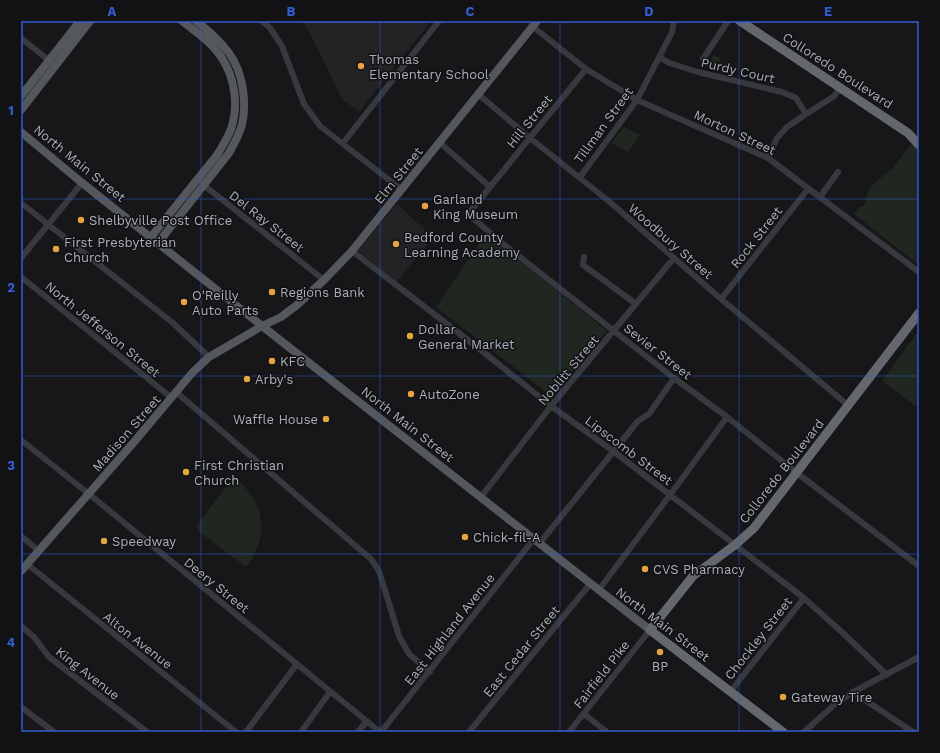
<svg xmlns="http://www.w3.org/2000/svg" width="940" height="753" viewBox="0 0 940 753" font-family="'Work Sans',sans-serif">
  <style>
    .built { fill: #232326 }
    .green { fill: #1f2720 }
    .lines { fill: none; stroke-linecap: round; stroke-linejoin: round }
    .minor { stroke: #38393e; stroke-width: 6 }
    .major { stroke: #54575c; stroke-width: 8 }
    .highway { stroke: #64686e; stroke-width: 9 }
    .grid { fill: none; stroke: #325dd3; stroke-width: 1; stroke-opacity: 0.55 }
    .poi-dot { fill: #e7a541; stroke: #121214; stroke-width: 1.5 }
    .labels { text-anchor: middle; stroke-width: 3; stroke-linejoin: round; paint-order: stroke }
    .poi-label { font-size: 13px; fill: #aaafb8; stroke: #121214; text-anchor: start }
    .street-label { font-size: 13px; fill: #aaafb8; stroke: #121214 }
    .neatline { fill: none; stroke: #325dd3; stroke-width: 1.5 }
    .grid-label { font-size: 13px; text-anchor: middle; font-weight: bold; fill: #325dd3 }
  </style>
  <rect width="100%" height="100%" fill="#171719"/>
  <path class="built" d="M302,21H431L359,112L342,99L310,33Z
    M397,204L433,237L397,282L358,251Z"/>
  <path class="green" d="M713,55L721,58L716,70L708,67Z
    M624,127L640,135L628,152L611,143Z
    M911,144L919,151V265L854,214L859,207L864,206L869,189L875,182L892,169Z
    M486,234L607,331L551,396L436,307Z
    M919,330V409L882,381Z
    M234,477C264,500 271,537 246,567L197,530V525Z"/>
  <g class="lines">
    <path class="minor" d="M262,21L270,28L282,46L304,104L320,126L402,190
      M532,26L586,69L637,100L768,158L919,272
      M21,38L51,62
      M659,57L669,63L698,72L782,92L796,98L806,114
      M703,59L728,21
      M586,69L468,214L502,243L674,378L727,417L797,473L919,566
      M478,94L530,138L611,203L721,299L849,406
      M439,142L490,187
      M343,143L439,21
      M768,158L777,138L787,127L806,114L833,97L841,88
      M580,177L637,100L672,32L674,21
      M201,183L324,280
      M820,197L838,172
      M21,203L173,323L209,357
      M352,251L477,347L551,406L613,451L804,598L845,635L887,675
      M584,257L583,265L636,304
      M21,258L82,183
      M21,277L172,398
      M721,299L808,189
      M176,392L371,559L379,571L399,636L409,654L430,672
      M21,440L89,494L380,732
      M481,497L551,406L674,258
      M21,536L39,551
      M539,544L638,421L649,414L674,378
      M27,564L236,732
      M598,591L670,495L727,417
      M21,626L34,637L49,657L147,732
      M730,692L804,598
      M853,692L913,732
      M21,707L54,732
      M584,714L607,732
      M246,732L297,664
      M301,732L330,692
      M358,732L367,721
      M381,732L533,540
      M469,732L590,584
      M569,732L650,630
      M804,732L834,705L853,692L919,657"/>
    <path class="major" d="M21,96L80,21
      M21,110L90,21
      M21,132L81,182L262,326L650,630
      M151,237L217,155C223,145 231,134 233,122C239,97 232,68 215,49C206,38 193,30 182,21
      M158,243L229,153C234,144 239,135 242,125C247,102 243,72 229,53C220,41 209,31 196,21
      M21,571L134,442L192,373L209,357L262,326L281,317L297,305L324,280L352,251L537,21"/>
    <path class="highway" d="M740,21L908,133L919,145
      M783,732L650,630L693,576L735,545L754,528L919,313"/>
  </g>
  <path class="grid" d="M201,21V732M380,21V732M560,21V732M739,21V732M21,199H919M21,376H919M21,554H919"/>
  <g class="poi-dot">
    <circle cx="361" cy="66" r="4"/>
    <circle cx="425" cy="206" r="4"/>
    <circle cx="81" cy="220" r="4"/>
    <circle cx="396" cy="244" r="4"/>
    <circle cx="56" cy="249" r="4"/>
    <circle cx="272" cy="292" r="4"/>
    <circle cx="184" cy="302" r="4"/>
    <circle cx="410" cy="336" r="4"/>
    <circle cx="272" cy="361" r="4"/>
    <circle cx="247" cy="379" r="4"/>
    <circle cx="411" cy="394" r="4"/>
    <circle cx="326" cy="419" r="4"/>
    <circle cx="186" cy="472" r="4"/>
    <circle cx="465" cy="537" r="4"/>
    <circle cx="104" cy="541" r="4"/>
    <circle cx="645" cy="569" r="4"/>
    <circle cx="660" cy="652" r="4"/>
    <circle cx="783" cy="697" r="4"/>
  </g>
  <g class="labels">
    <g class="poi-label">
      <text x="369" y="64">Thomas<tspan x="369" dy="15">Elementary School</tspan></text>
      <text x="433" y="204">Garland<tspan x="433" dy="15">King Museum</tspan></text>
      <text x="89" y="225">Shelbyville Post Office</text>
      <text x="404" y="242">Bedford County<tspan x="404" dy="15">Learning Academy</tspan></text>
      <text x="64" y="247">First Presbyterian<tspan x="64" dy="15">Church</tspan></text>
      <text x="280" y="297">Regions Bank</text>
      <text x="192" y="300">O'Reilly<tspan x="192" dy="15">Auto Parts</tspan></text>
      <text x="418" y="334">Dollar<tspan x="418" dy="15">General Market</tspan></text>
      <text x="280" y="366">KFC</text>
      <text x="255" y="384">Arby's</text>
      <text x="419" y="399">AutoZone</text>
      <text x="318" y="424" text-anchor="end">Waffle House</text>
      <text x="194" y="470">First Christian<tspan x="194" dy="15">Church</tspan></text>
      <text x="473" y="542">Chick-fil-A</text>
      <text x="112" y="546">Speedway</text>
      <text x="653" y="574">CVS Pharmacy</text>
      <text x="660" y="671" text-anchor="middle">BP</text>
      <text x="791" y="702">Gateway Tire</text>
    </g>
    <g class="street-label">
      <text transform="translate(738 70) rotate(13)" y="5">Purdy Court</text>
      <text transform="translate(838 70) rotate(33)" y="5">Colloredo Boulevard</text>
      <text transform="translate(529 121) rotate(-51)" y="5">Hill Street</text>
      <text transform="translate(603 125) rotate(-54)" y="5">Tillman Street</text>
      <text transform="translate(735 132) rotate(25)" y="5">Morton Street</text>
      <text transform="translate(80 163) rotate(39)" y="5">North Main Street</text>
      <text transform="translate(398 175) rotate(-51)" y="5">Elm Street</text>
      <text transform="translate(267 221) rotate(38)" y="5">Del Ray Street</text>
      <text transform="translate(756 237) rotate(-52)" y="5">Rock Street</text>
      <text transform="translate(671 241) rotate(41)" y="5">Woodbury Street</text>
      <text transform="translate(103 329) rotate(39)" y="5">North Jefferson Street</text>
      <text transform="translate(658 351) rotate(38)" y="5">Sevier Street</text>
      <text transform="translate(568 370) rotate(-50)" y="5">Noblitt Street</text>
      <text transform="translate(408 424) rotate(38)" y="5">North Main Street</text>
      <text transform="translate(126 433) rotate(-49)" y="5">Madison Street</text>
      <text transform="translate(629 450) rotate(37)" y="5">Lipscomb Street</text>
      <text transform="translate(781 471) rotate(-52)" y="5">Colloredo Boulevard</text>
      <text transform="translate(217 585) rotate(39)" y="5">Deery Street</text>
      <text transform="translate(663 624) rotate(37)" y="5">North Main Street</text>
      <text transform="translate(449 629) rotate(-52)" y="5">East Highland Avenue</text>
      <text transform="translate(758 638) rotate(-52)" y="5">Chockley Street</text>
      <text transform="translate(138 640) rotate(38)" y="5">Alton Avenue</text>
      <text transform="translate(521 651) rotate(-51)" y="5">East Cedar Street</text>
      <text transform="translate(88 673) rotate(38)" y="5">King Avenue</text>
      <text transform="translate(601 674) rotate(-52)" y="5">Fairfield Pike</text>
    </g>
  </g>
  <rect width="940" height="753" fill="none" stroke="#121214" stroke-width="44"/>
  <rect x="22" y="22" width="896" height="709" class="neatline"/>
  <g class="grid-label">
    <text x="112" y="16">A</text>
    <text x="291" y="16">B</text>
    <text x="470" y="16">C</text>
    <text x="649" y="16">D</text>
    <text x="828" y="16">E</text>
    <text x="11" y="115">1</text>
    <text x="11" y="292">2</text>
    <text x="11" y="470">3</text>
    <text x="11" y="647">4</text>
  </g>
</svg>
